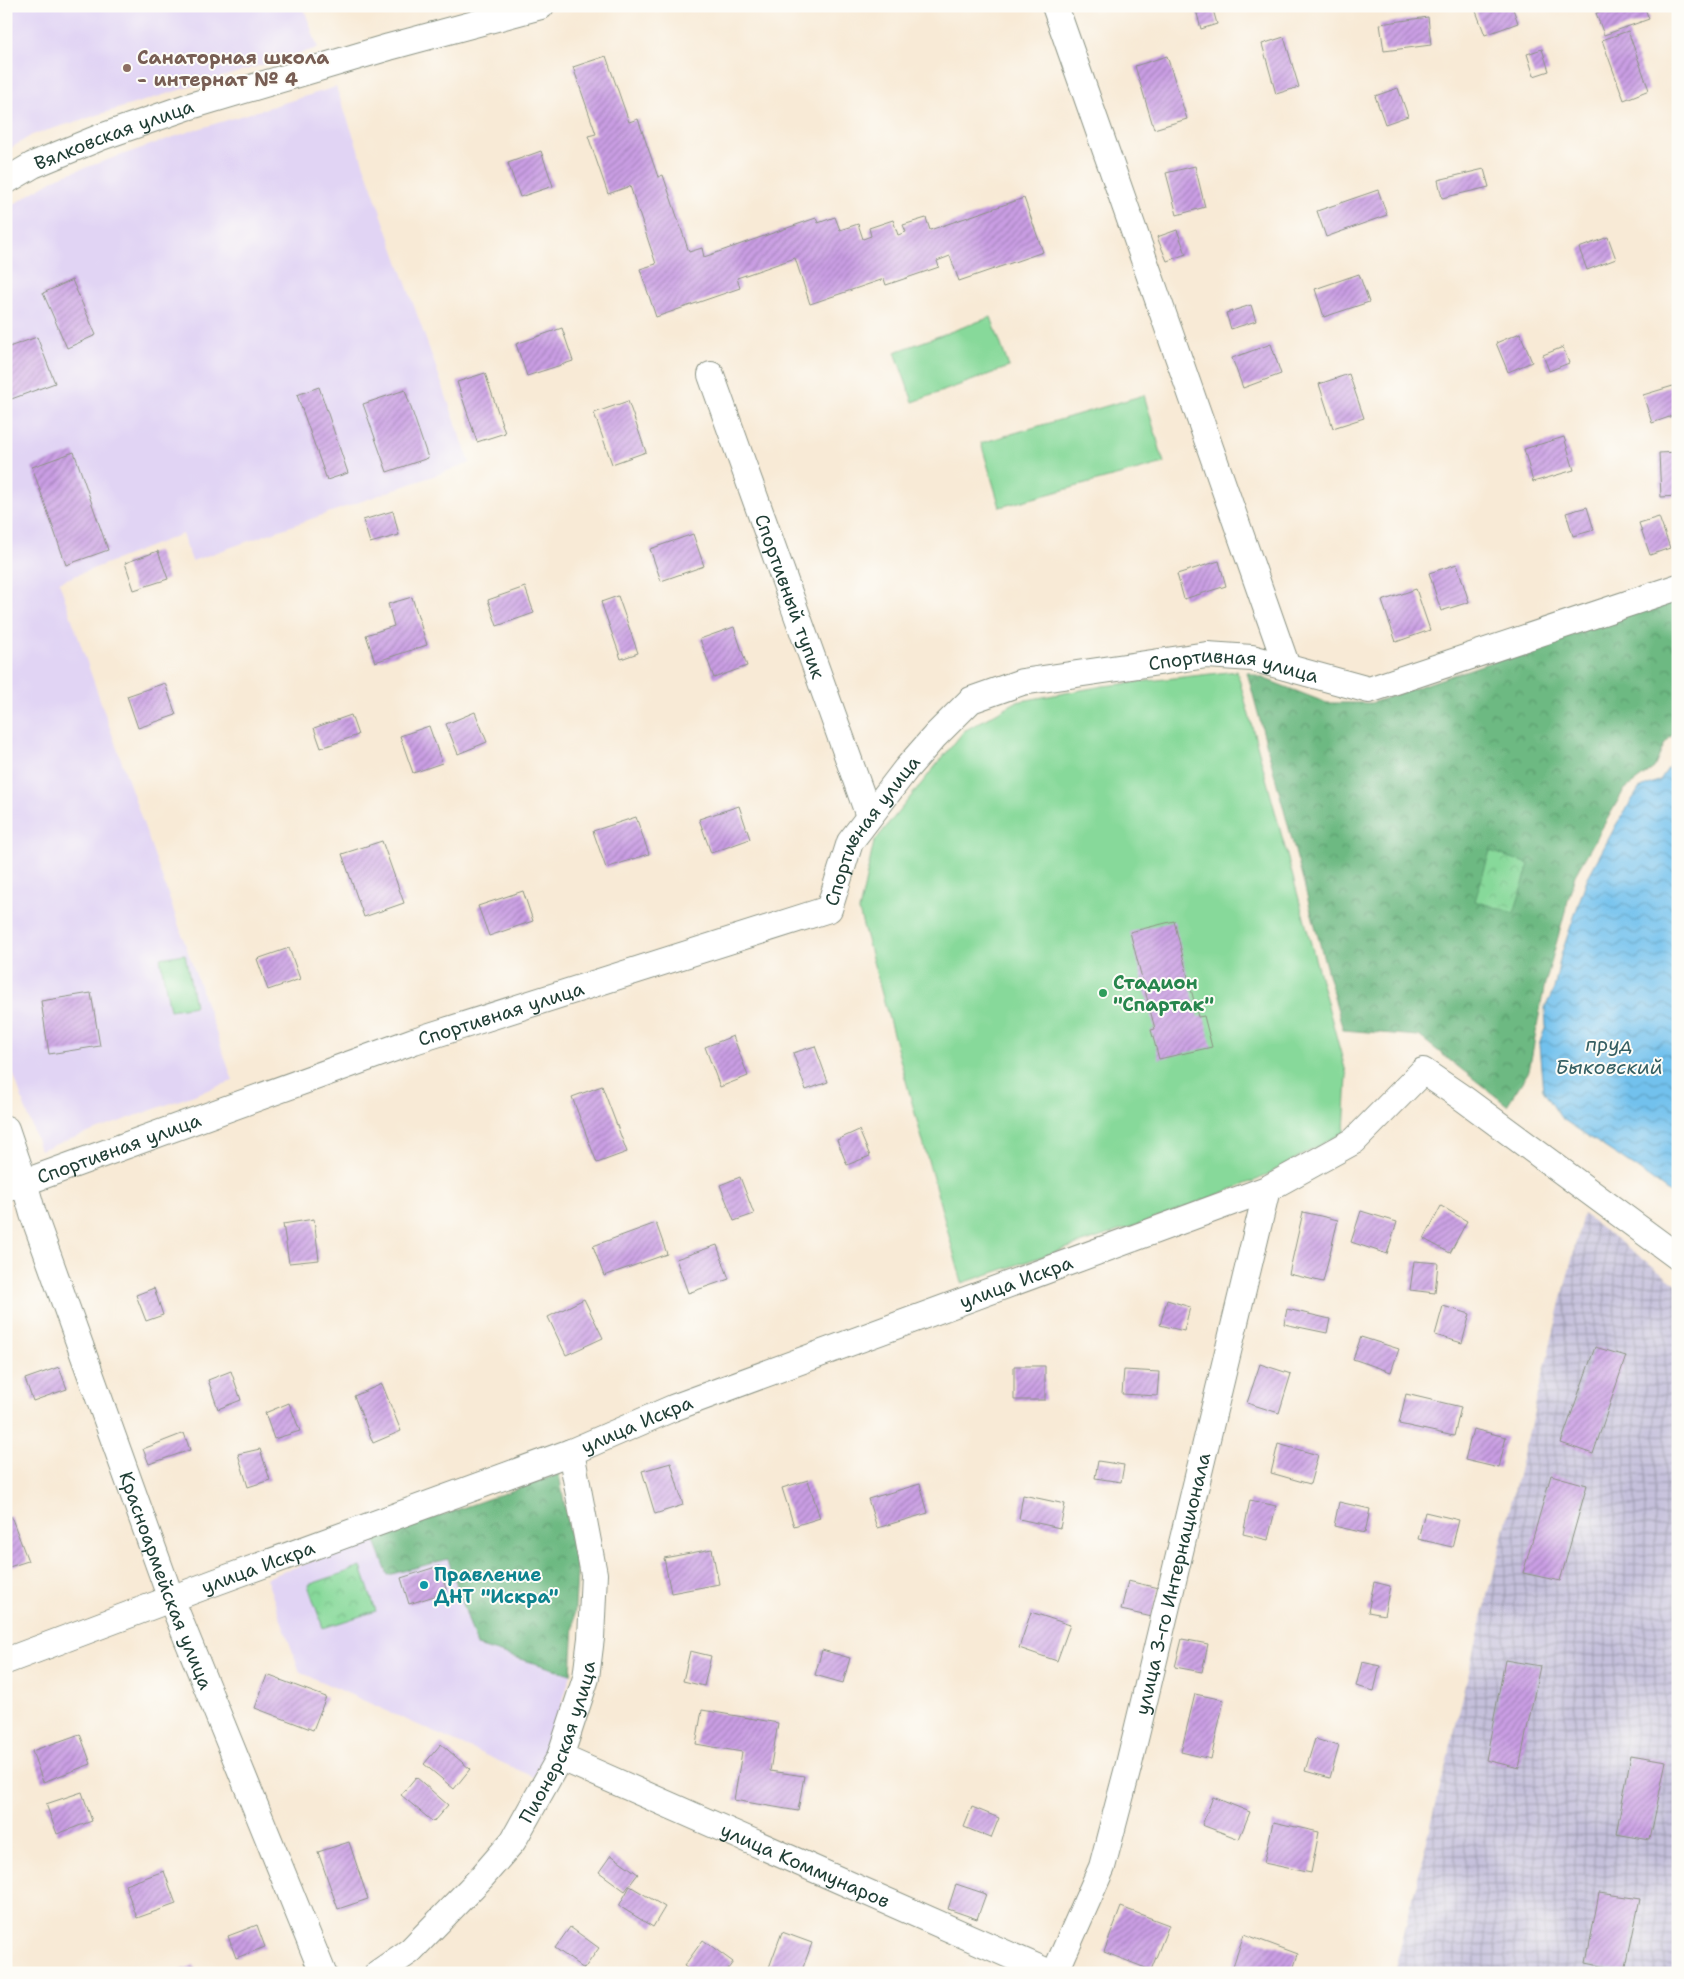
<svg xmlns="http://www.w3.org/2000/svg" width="1684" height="1979" viewBox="0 0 1684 1979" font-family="'Shantell Sans',sans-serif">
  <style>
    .built { fill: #e1d4f4 }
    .industrial { fill: url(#industrial-grid) }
    .green { fill: #87d99a; stroke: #538b67 }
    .forest { fill: url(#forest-crowns); stroke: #467b5b }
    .park { fill: url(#park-crowns); stroke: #538b67 }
    .water { fill: url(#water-waves); stroke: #487f90 }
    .building { fill: url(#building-hatch) }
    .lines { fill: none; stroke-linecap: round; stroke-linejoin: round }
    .minor-casing { stroke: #8c9485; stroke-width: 28 }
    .minor { stroke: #fff; stroke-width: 26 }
    .education-dot { fill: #8d6e63; stroke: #fdfcf7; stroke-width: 2 }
    .leisure-dot { fill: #2e9e5b; stroke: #fdfcf7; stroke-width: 2 }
    .culture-dot { fill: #0f9aa8; stroke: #fdfcf7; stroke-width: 2 }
    .labels { text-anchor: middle; stroke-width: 4; stroke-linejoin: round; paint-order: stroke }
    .education-label { font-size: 19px; font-weight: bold; fill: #785e54; stroke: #fdfcf7; text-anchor: start }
    .street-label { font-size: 19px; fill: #1f3d34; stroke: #fdfcf7 }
    .leisure-label { font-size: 19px; font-weight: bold; fill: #27864d; stroke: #fdfcf7; text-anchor: start }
    .culture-label { font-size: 19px; font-weight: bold; fill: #0d838f; stroke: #fdfcf7; text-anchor: start }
    .water-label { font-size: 20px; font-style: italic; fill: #345e62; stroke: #fdfcf7 }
  </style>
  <defs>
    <pattern id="industrial-grid" width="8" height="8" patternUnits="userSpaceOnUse" patternTransform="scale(1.25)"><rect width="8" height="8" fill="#c5c0db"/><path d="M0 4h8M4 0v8" fill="none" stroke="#9f9db2"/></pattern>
    <pattern id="forest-crowns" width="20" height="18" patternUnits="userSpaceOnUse" patternTransform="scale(1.25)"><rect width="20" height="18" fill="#6db982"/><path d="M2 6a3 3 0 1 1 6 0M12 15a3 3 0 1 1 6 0" fill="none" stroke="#59986b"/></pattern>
    <pattern id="park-crowns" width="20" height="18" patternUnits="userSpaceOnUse" patternTransform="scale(1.25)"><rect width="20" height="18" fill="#87d99a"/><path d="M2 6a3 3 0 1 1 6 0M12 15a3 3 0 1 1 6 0" fill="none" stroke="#74bb85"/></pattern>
    <pattern id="water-waves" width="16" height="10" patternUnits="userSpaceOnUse" patternTransform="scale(1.25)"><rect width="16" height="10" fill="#72c1ed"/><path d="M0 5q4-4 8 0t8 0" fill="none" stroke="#5d9ec1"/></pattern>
    <pattern id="building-hatch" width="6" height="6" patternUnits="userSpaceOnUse" patternTransform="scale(1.25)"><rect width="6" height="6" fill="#ca9ee4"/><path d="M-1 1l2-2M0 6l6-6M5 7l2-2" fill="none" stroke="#a382ba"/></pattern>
  </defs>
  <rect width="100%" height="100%" fill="#fdfcf7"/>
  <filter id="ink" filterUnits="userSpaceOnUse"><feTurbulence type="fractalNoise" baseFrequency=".02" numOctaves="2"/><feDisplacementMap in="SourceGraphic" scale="10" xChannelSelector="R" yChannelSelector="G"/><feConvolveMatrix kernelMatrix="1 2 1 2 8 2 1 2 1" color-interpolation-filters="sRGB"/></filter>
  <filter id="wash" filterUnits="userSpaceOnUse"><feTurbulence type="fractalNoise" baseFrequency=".0096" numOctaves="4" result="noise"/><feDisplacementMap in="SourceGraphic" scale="20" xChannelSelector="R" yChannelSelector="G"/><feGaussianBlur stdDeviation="1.12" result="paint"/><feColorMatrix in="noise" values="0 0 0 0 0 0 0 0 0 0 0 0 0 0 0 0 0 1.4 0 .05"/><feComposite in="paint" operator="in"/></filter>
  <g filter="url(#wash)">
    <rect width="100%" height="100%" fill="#f8ead6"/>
    <path class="built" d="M6,6H303L318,48L32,135L6,151Z
      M336,87L470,463L192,561L182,534L59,582L233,1081L40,1150L6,1053V209L58,177L188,132Z
      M374,1539L389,1575L448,1559L477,1646L571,1674L548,1749L534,1777L300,1672L266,1578Z"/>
    <path class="industrial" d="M1583,1214L1678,1285V1973H1394Z"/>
    <path class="green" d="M991,317L1009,367L913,402L895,352Z
      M1144,395L1164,463L1000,507L981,443Z
      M1237,671L1347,1076L1344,1132L1259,1179L1140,1224L962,1283L859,911L874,842L964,731L1016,702L1103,686Z
      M185,954L195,1006L170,1010L160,958Z"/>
    <path class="forest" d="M1678,598V729L1665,743L1654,768L1624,790L1575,875L1544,988L1529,1071L1507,1105L1419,1036L1343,1030L1247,672L1327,703H1371Z
      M559,1474L577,1573L571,1674L477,1646L448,1559L388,1575L374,1539Z"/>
    <path class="park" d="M1490,851L1529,864L1514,913L1475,901Z
      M361,1567L376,1611L323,1628L308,1585Z"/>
    <path class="water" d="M1678,744V1199L1636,1168L1561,1118L1543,1090L1539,1045L1546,1026L1545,1008L1554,989L1561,955L1587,879L1616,825L1639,789L1660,780L1669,767Z"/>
    <g id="blocks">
      <path class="building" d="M1195,6H1212L1217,24L1201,29Z
        M1474,6H1512L1518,23L1485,35Z
        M1614,6H1644L1649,19L1604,35L1596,13Z
        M1428,17L1431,45L1384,51L1380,24Z
        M1628,31L1649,90L1624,100L1602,40Z
        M1284,37L1299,87L1276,94L1262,44Z
        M1542,49L1549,71L1534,76L1527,54Z
        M606,56L629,122L638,119L658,177L663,175L689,252L702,248L704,257L816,218L818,223L835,217L840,230L858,224L863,239L871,236L869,228L893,220L898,235L906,232L903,225L926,218L930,230L1024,198L1043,252L959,281L950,256L937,261L939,267L886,285L884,279L810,304L795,258L737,278L740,288L656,317L640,269L656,264L630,186L608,194L588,136L596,134L573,67Z
        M1167,56L1187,119L1154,129L1135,66Z
        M1398,88L1408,116L1385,124L1375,96Z
        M541,151L553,186L520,197L508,163Z
        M1195,166L1205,207L1177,215L1166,173Z
        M1484,169L1489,187L1442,198L1438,180Z
        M1378,190L1387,215L1326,237L1317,211Z
        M1177,230L1186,254L1167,261L1157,237Z
        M1608,237L1616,259L1587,270L1579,248Z
        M1359,274L1369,302L1324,317L1315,289Z
        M72,280L96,335L67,348L43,293Z
        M1251,305L1256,321L1231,329L1226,313Z
        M562,328L573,361L527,376L516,344Z
        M1520,333L1532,362L1508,372L1496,343Z
        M37,337L55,383L6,401V348Z
        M1271,344L1281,374L1243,388L1232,358Z
        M1563,347L1569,363L1549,371L1543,355Z
        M485,373L505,433L477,442L457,382Z
        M1349,374L1364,418L1333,428L1319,384Z
        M1673,386L1678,400V414L1652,423L1643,395Z
        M319,387L348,473L327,480L297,395Z
        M405,390L428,458L387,472L363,404Z
        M628,401L646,452L612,464L594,413Z
        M1564,437L1574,470L1533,482L1524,449Z
        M74,452L108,550L66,565L32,467Z
        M1678,452V496L1661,497L1659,453Z
        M1587,507L1594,530L1573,536L1566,513Z
        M393,511L399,535L370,543L363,520Z
        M1659,517L1670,548L1650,555L1639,523Z
        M693,534L704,566L661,581L650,549Z
        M158,551L168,579L134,590L125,563Z
        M1219,561L1226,586L1184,599L1177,574Z
        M1457,564L1469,602L1441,611L1429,573Z
        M525,587L534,613L497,626L488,600Z
        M1416,589L1430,630L1396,642L1382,601Z
        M618,596L638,653L621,659L601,602Z
        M412,597L427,645L375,662L366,635L394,626L388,604Z
        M734,627L747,666L714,678L700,639Z
        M165,683L176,715L138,728L127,696Z
        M475,712L487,742L458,754L446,724Z
        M351,715L358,735L321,748L314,728Z
        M429,726L442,763L413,773L400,736Z
        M739,806L750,839L711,853L699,819Z
        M636,817L649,854L606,868L593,831Z
        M382,841L404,903L364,917L342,854Z
        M523,891L533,921L489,936L478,906Z
        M1174,921L1198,1017L1204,1016L1212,1047L1159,1059L1151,1030L1155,1029L1130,932Z
        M289,948L300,979L268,990L257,959Z
        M91,993L100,1046L49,1054L41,1001Z
        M733,1036L748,1076L720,1087L705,1047Z
        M815,1046L828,1082L806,1090L793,1053Z
        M602,1086L627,1152L597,1163L572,1097Z
        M859,1130L870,1156L847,1165L837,1140Z
        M740,1177L754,1214L734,1221L720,1185Z
        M1441,1206L1467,1221L1450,1253L1424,1239Z
        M1361,1211L1397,1222L1387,1254L1351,1242Z
        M1303,1212L1338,1220L1323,1282L1289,1274Z
        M314,1219L319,1260L289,1263L283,1224Z
        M656,1223L667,1254L604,1276L593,1246Z
        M717,1245L729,1279L688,1293L676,1259Z
        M1414,1261L1438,1263L1435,1293L1410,1290Z
        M154,1288L163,1315L146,1321L136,1295Z
        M584,1299L603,1338L566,1355L548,1317Z
        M1167,1300L1190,1307L1184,1331L1160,1325Z
        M1443,1306L1470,1314L1462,1343L1435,1335Z
        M1287,1309L1330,1319L1327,1333L1284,1324Z
        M1361,1337L1399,1349L1391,1372L1353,1359Z
        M1595,1347L1626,1356L1593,1454L1561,1443Z
        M1260,1364L1291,1374L1279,1413L1247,1403Z
        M1014,1366H1045V1400H1014Z
        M59,1367L67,1389L33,1401L25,1379Z
        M1124,1370L1159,1372L1157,1396L1122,1394Z
        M231,1371L241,1400L218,1409L208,1380Z
        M382,1384L401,1431L373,1443L354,1396Z
        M1406,1394L1461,1407L1454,1436L1399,1424Z
        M289,1403L300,1431L274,1439L265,1413Z
        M1473,1429L1506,1437L1499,1468L1465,1460Z
        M184,1433L190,1450L149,1464L143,1449Z
        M1278,1444L1318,1455L1310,1484L1271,1473Z
        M260,1449L270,1480L248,1487L238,1454Z
        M1098,1461L1124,1465L1121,1482L1095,1478Z
        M671,1463L683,1505L655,1514L642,1471Z
        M1551,1475L1587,1485L1560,1581L1523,1573Z
        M808,1480L820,1518L794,1526L782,1488Z
        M920,1484L928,1513L877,1528L868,1499Z
        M1023,1495L1065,1504L1060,1528L1019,1519Z
        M1250,1500L1276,1506L1268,1540L1243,1534Z
        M1339,1502L1370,1509L1365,1533L1334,1526Z
        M1425,1512L1459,1520L1452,1547L1418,1539Z
        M11,1516L28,1561L6,1568V1518Z
        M712,1549L719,1584L671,1593L664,1558Z
        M439,1566L447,1592L409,1604L401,1578Z
        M1128,1581L1158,1588L1152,1617L1121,1610Z
        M1374,1582L1390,1586L1384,1615L1368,1612Z
        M1031,1612L1070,1625L1057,1661L1019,1648Z
        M1182,1639L1208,1644L1202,1672L1175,1667Z
        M822,1650L850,1658L843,1683L815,1675Z
        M690,1651L711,1656L704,1686L683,1681Z
        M1505,1660L1540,1666L1519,1768L1486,1760Z
        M1362,1662L1380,1666L1374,1691L1356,1686Z
        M267,1675L326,1697L313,1730L255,1708Z
        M1195,1694L1224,1700L1211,1759L1181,1752Z
        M702,1710L778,1723L770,1771L804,1776L798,1811L734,1800L742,1752L696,1744Z
        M80,1734L91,1764L43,1782L32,1751Z
        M1315,1739L1339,1746L1330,1778L1305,1771Z
        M441,1744L470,1769L454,1789L424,1764Z
        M1631,1755L1666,1761L1650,1840L1616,1834Z
        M416,1777L448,1805L433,1822L401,1795Z
        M82,1792L92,1821L57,1834L46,1804Z
        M1213,1797L1250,1812L1239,1839L1202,1825Z
        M972,1807L999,1818L991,1838L964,1827Z
        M1273,1822L1319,1832L1311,1873L1264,1863Z
        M349,1842L368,1899L338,1909L318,1852Z
        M611,1855L638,1874L625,1891L599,1872Z
        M164,1871L176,1904L137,1918L125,1885Z
        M956,1884L986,1894L977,1919L948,1909Z
        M630,1886L665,1907L653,1927L619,1906Z
        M1599,1893L1640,1899L1625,1971L1586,1963Z
        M1121,1907L1169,1925L1151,1970L1104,1952Z
        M257,1925L265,1947L236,1958L228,1936Z
        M570,1927L599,1948L584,1969L555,1948Z
        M782,1932L812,1943L801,1973H767Z
        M1244,1934L1298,1954L1292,1973H1241L1232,1969Z
        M703,1940L733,1962L725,1973H694L684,1966Z
        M194,1965L196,1973H173Z"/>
    </g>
  </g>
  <g filter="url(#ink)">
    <use href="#blocks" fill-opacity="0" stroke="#8c9485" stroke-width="1"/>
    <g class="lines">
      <g class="minor-casing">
        <g id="minor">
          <path d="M1055,6L1287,667"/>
          <path id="s1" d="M6,181L33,165L101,137L187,107L389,47L541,6"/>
          <path id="s2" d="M711,375L869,816"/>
          <path id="s3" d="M6,1129L24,1182L33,1214L171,1599L323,1973"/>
          <path id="s4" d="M6,1189L414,1041L829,909L850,842L906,769L935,736L971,700L1022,682L1207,655L1252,658L1369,690L1678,587"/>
          <path id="s5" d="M6,1661L216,1582L571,1452L673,1408L1267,1189L1354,1141L1423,1071L1464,1099L1678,1257"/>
          <path id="s6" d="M560,1757L1050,1973"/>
          <path id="s7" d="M378,1973L410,1951L481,1878L513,1841L560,1757L586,1678L591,1638L594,1574L571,1452"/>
          <path id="s8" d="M1055,1973L1102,1867L1129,1764L1267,1189"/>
        </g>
      </g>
      <use href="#minor" class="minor"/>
    </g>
  </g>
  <circle class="education-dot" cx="127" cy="68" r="5"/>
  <circle class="leisure-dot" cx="1103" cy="993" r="5"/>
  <circle class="culture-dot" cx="424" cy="1585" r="5"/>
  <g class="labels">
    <g class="education-label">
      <text x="137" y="64">Санаторная школа<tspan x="137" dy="22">- интернат № 4</tspan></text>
    </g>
    <g class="street-label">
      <text dy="7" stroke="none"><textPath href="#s1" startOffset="118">Вялковская улица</textPath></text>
      <text dy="7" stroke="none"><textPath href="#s2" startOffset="235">Спортивный тупик</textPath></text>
      <text dy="7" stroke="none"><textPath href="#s4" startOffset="1395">Спортивная улица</textPath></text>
      <text dy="7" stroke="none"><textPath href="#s4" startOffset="960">Спортивная улица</textPath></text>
      <text dy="7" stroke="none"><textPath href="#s4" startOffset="525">Спортивная улица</textPath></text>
      <text dy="7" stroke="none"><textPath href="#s4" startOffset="120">Спортивная улица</textPath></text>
      <text dy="7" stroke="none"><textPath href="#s5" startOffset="1079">улица Искра</textPath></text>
      <text dy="7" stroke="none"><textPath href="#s5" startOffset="674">улица Искра</textPath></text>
      <text dy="7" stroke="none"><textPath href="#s5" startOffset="269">улица Искра</textPath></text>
      <text dy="7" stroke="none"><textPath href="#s3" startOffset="479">Красноармейская улица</textPath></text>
      <text dy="7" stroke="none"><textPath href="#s8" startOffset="408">улица 3-го Интернационала</textPath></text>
      <text dy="7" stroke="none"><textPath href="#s7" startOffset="299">Пионерская улица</textPath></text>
      <text dy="7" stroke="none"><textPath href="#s6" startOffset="268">улица Коммунаров</textPath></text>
    </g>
    <g class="leisure-label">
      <text x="1113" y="989">Стадион<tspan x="1113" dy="22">"Спартак"</tspan></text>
    </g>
    <g class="culture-label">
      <text x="434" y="1581">Правление<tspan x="434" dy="22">ДНТ "Искра"</tspan></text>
    </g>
    <g class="water-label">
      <text x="1609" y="1051">пруд<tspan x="1609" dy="23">Быковский</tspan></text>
    </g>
  </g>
  <rect width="1684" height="1979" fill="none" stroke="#fdfcf7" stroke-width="25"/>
</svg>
